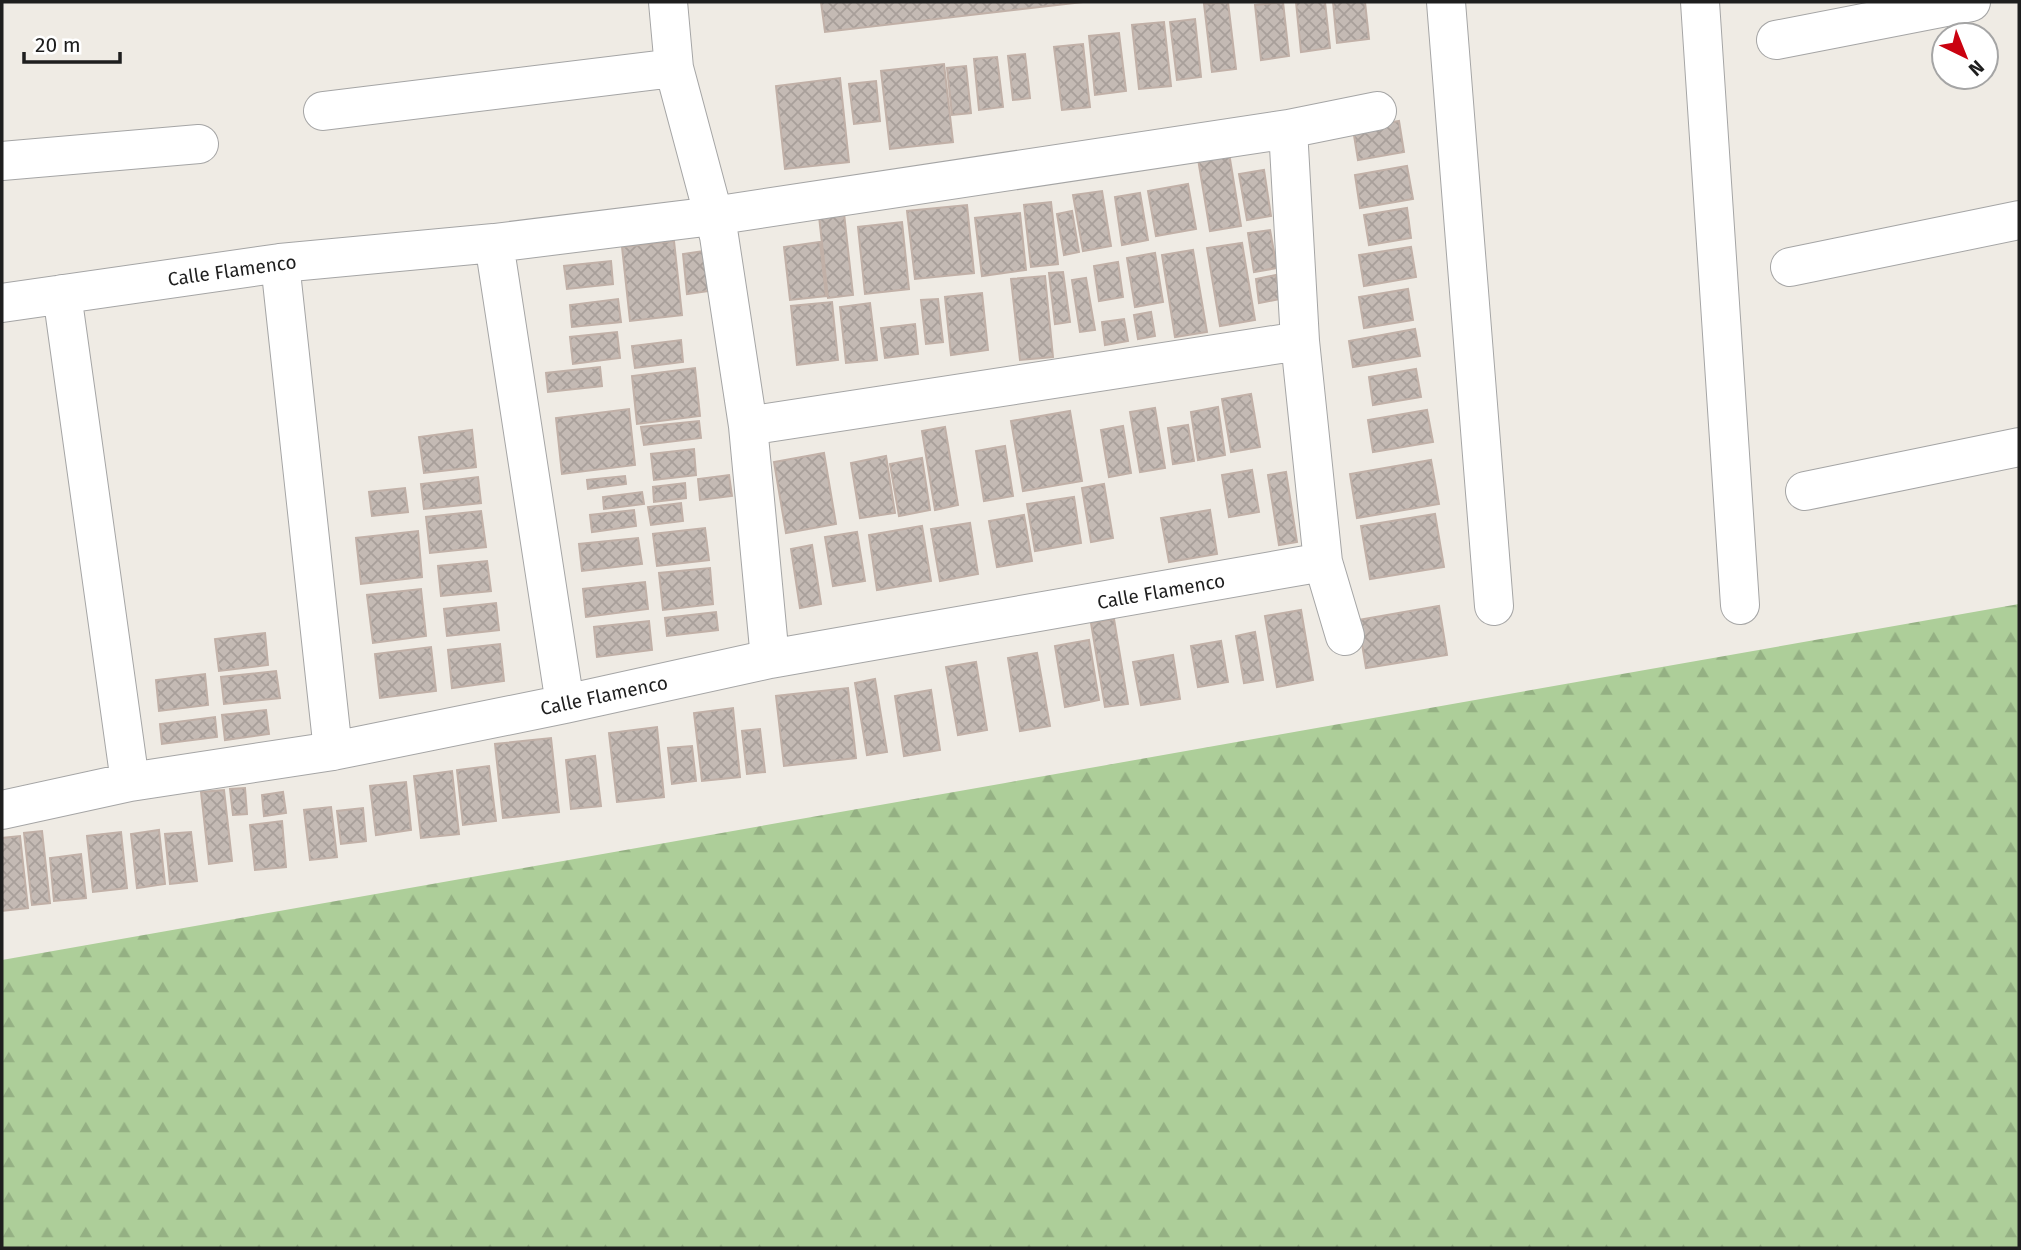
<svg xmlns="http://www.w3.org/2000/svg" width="2021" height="1250" viewBox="0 0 2021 1250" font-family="'Fira Sans',sans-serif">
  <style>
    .forest { fill: url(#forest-firs) }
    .building { fill: url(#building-cross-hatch); stroke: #c1b0a7; stroke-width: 2 }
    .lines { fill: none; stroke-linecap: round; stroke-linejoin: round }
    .minor-casing { stroke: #a5a5a5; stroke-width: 40 }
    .minor { stroke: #fff; stroke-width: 38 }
    .labels { text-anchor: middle; stroke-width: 7; stroke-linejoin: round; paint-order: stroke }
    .street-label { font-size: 19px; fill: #1e1e1e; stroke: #fff }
  </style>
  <defs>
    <pattern id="forest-firs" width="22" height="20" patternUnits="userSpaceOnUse" patternTransform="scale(1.75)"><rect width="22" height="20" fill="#adce99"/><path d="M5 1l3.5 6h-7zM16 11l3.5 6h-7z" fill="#94b083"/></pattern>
    <pattern id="building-cross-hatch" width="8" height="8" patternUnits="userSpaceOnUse" patternTransform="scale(1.75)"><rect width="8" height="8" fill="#c4bab4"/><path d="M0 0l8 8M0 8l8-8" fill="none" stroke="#a89f9a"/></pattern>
  </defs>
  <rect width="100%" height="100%" fill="#efebe4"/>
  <path class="forest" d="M2019,604V1248H2V960Z"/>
  <path class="building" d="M821,2H1083L825,32Z
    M1228,2L1236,69L1212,72L1204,4Z
    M1283,2L1289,56L1261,60L1255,5Z
    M1296,2H1325L1330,48L1301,52Z
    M1333,2H1365L1369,39L1337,43Z
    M1195,19L1201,77L1177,80L1170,22Z
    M1164,22L1171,86L1139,89L1132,25Z
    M1119,33L1126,91L1095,95L1089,36Z
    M1083,44L1090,107L1062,110L1054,47Z
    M1025,54L1030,98L1013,100L1008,56Z
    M997,57L1003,107L979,110L974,59Z
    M944,64L953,142L890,149L881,71Z
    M966,66L971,113L952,115L947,68Z
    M840,78L849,162L785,169L776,86Z
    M876,81L880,121L854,124L849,84Z
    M1399,121L1404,152L1358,160L1353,129Z
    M1229,153L1241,226L1210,231L1198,159Z
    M1407,166L1413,199L1360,208L1355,175Z
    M1264,170L1271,216L1247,220L1239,174Z
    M1188,184L1196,229L1156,236L1148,191Z
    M1102,191L1111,246L1083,251L1073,195Z
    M1140,193L1148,240L1122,245L1115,197Z
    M1051,202L1058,264L1031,267L1024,205Z
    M967,205L974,273L915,279L907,211Z
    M1407,208L1411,238L1369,245L1364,215Z
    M1072,211L1079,252L1064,255L1057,214Z
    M844,213L853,295L828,298L819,216Z
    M1020,213L1026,270L982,276L975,218Z
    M902,222L909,289L865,294L858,227Z
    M1270,230L1277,268L1254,272L1248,233Z
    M674,241L682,315L630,321L622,247Z
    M820,242L826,296L790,300L784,247Z
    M1242,243L1255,320L1220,326L1207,248Z
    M1411,247L1416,277L1364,286L1359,255Z
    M711,250L716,290L687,294L683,254Z
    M1193,250L1207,332L1175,337L1162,255Z
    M1155,253L1163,302L1135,307L1127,258Z
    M611,261L613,284L567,289L564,266Z
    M1118,262L1123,297L1099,301L1094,266Z
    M1063,272L1070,322L1055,324L1049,273Z
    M1276,275L1280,299L1259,303L1256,279Z
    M1045,276L1053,357L1020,360L1011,279Z
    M1086,278L1095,330L1080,332L1072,280Z
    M1408,289L1413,320L1364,328L1359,297Z
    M982,293L988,350L951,355L945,297Z
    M618,299L621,322L572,327L570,305Z
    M938,299L943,342L926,344L921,300Z
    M832,302L838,360L797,365L791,306Z
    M870,303L877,360L846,363L840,307Z
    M1151,312L1155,336L1138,339L1134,315Z
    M1124,319L1128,341L1105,345L1102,322Z
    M915,324L918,354L885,358L881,328Z
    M1415,329L1420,356L1353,367L1349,341Z
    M617,332L620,358L573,364L570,337Z
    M681,340L683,362L635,368L632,346Z
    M600,367L602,386L548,392L546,373Z
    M695,368L700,416L637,424L632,376Z
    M1416,369L1421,397L1373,405L1369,377Z
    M1251,394L1260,447L1231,452L1222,399Z
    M1218,407L1225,455L1198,460L1191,412Z
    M1155,408L1165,468L1140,472L1130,412Z
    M629,409L635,465L562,474L556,418Z
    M1427,410L1433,442L1373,452L1368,420Z
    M1070,411L1082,481L1023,491L1011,421Z
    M699,421L701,438L644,445L641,427Z
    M1188,425L1194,461L1173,464L1168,428Z
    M1123,426L1131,473L1109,477L1101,430Z
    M945,427L958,505L935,510L922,431Z
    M472,430L476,467L424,473L419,437Z
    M1005,446L1013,496L984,501L976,451Z
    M694,449L696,475L654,480L651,454Z
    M824,453L836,524L786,533L774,462Z
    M886,456L895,513L860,518L851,463Z
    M922,458L930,510L899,516L890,464Z
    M1431,460L1439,504L1357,518L1350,474Z
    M1252,470L1259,512L1229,517L1222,475Z
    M1286,472L1297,542L1279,545L1268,475Z
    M729,475L732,496L700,500L698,479Z
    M625,476L626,484L588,489L587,480Z
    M478,477L481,503L424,509L421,484Z
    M685,483L686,498L654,502L653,487Z
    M1104,484L1113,538L1091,542L1082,488Z
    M405,488L408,512L372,516L369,492Z
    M642,492L644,504L604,509L603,497Z
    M1074,497L1081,543L1035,551L1027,504Z
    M681,503L683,521L651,525L648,507Z
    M634,510L636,526L592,532L590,515Z
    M1210,510L1217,554L1169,562L1161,518Z
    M481,511L486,547L430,553L426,517Z
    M1435,514L1444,567L1370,579L1361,526Z
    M1024,515L1032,561L997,567L989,521Z
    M970,523L978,574L940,581L931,529Z
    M922,526L931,581L877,590L869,535Z
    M705,528L709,560L657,566L653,534Z
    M418,531L422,577L361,584L356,538Z
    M857,532L865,581L833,586L825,537Z
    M638,538L642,564L582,571L579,544Z
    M812,545L821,604L800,608L791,549Z
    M487,561L491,591L441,596L438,566Z
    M710,568L713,604L663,610L659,573Z
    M645,582L648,609L586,617L583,589Z
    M421,589L426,636L373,643L367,595Z
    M496,603L499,630L447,636L444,609Z
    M1439,606L1447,655L1366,668L1358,620Z
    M1301,610L1313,680L1277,687L1265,616Z
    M716,612L718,630L667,636L665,618Z
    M1114,619L1128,704L1105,707L1091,623Z
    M649,621L652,650L597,657L594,627Z
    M1255,632L1263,680L1244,683L1236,636Z
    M265,633L268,665L219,671L215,639Z
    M1089,640L1099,700L1065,707L1055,646Z
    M1221,641L1228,682L1198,687L1191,646Z
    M500,644L504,681L452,688L448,650Z
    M431,647L436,691L380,698L375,654Z
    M1037,653L1050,726L1020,731L1008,658Z
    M1173,655L1180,699L1141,705L1133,662Z
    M976,662L987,730L958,735L946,667Z
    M276,671L280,698L224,704L221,677Z
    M205,674L208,705L159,711L156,680Z
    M875,679L887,752L867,755L855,683Z
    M848,688L856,758L784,766L776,696Z
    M931,690L940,750L904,756L895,696Z
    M733,708L740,777L702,781L694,713Z
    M266,710L269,734L225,740L222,715Z
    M215,717L217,737L162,744L160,724Z
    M657,727L664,797L617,802L609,733Z
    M760,729L765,772L747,774L742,731Z
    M551,738L559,812L503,818L495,744Z
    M692,746L696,781L672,784L668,748Z
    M595,756L601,806L571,809L566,760Z
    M489,766L496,821L463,825L457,770Z
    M452,771L459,834L421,838L414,776Z
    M406,782L411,830L376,835L370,786Z
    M245,788L247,814L233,815L230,789Z
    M224,790L232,861L209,864L201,792Z
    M283,792L286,813L264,816L262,795Z
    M331,807L337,857L310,860L304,810Z
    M363,808L366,841L341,844L337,811Z
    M282,821L286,867L255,870L250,825Z
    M159,830L165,884L137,888L131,834Z
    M42,831L50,903L32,905L24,833Z
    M121,832L127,888L93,892L87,836Z
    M191,832L197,881L170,884L165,834Z
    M20,836L28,908L2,911V838Z
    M81,854L86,898L54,901L50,858Z"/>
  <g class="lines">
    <g class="minor-casing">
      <path id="minor" d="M668,2L674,68L719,236L748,426L770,659
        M1446,2L1494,606
        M1700,2L1740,605
        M1776,40L1971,2
        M323,111L674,68
        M1288,129L1377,111
        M2,161L199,144
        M494,243L565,704
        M280,263L333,751
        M1790,267L2019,220
        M62,294L130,782
        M2,303L280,263L494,243L713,216L1288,129L1300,341L1323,562L770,659L565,704L333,751L130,782L2,810
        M748,426L1300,341
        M1805,491L2019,447
        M1323,562L1345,636"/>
    </g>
    <use href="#minor" class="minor"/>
  </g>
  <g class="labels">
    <g class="street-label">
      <text transform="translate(232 270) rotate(-8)" y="7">Calle Flamenco</text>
      <text transform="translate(1161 591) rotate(-10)" y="7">Calle Flamenco</text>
      <text transform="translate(604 695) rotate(-12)" y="7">Calle Flamenco</text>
    </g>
  </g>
  <rect width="2021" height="1250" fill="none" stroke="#1e1e1e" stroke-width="7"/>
  <g transform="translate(1965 56) rotate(137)"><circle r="33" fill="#ffffff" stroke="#a5a5a5" stroke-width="2"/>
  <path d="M0-5L12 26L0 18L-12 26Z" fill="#ca0210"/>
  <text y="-10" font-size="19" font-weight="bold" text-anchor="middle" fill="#1e1e1e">N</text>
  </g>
  <path d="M24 52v10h96v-10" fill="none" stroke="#1e1e1e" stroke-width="3.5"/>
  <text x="35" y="52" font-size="21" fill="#1e1e1e" stroke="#ffffff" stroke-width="5" paint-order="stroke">20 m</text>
</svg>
